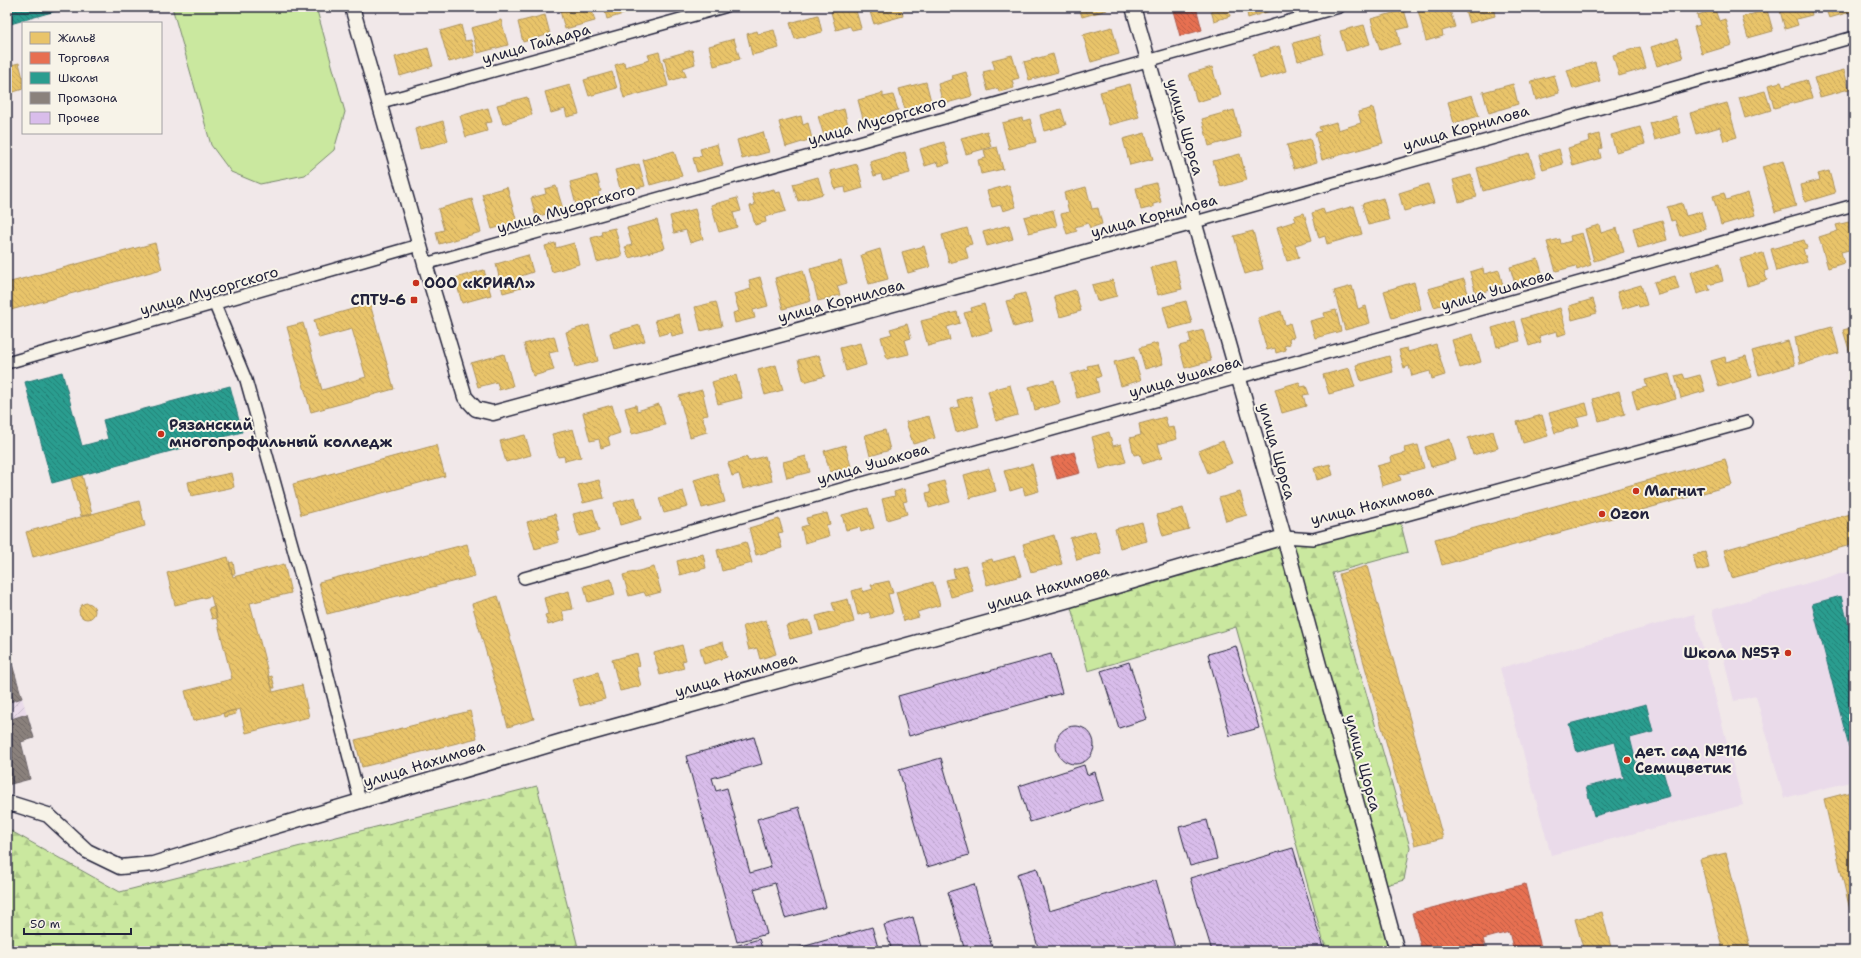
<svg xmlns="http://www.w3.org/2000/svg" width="1861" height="958" viewBox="0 0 1861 958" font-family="'Shantell Sans',sans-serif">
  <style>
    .built { fill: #eadbea }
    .industrial { fill: url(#industrial-furrows) }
    .forest { fill: url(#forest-firs); stroke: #76856d }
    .pitch { fill: #cae89f; stroke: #76856d }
    .homes { fill: url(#homes-back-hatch); stroke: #ad935c }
    .shops { fill: url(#shops-back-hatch); stroke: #ac584a }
    .schools { fill: url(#schools-back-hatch); stroke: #287876 }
    .industry { fill: url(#industry-back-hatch); stroke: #6b6468 }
    .building { fill: url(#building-back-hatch); stroke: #22223b }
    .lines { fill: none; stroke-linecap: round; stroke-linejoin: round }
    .minor-casing { stroke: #22223b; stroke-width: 14 }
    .tertiary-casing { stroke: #22223b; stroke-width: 17 }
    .minor { stroke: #f7f3e8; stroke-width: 11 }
    .tertiary { stroke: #f7f3e8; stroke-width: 14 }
    .poi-dot { fill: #c8321e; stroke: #f7f3e8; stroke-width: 1.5 }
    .labels { text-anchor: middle; stroke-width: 4; stroke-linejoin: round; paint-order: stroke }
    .street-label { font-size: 15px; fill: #22223b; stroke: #f7f3e8 }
    .poi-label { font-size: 15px; font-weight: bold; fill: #22223b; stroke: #f7f3e8; text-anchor: start }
  </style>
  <defs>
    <pattern id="industrial-furrows" width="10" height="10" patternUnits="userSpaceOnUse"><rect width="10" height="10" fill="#eadbea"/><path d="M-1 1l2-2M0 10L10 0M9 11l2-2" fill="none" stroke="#c8bcca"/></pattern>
    <pattern id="forest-firs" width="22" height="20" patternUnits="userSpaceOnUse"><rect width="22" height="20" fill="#cae89f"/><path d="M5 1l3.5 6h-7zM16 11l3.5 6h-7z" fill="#adc78a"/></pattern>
    <pattern id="homes-back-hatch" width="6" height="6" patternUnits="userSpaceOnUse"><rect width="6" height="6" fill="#e9c46a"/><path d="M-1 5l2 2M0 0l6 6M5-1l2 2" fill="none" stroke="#c8a85d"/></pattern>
    <pattern id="shops-back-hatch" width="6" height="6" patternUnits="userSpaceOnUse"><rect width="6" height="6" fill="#e76f51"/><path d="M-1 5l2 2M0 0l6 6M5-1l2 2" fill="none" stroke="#bb5b44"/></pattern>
    <pattern id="schools-back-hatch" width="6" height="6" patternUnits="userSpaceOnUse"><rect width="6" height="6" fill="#2a9d8f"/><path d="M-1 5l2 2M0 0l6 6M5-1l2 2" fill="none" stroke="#248076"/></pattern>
    <pattern id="industry-back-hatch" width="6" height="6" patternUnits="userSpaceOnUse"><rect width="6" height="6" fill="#8a817c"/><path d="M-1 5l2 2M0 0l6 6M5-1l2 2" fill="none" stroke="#706967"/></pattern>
    <pattern id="building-back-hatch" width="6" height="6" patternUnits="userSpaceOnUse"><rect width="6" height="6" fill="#d9bdeb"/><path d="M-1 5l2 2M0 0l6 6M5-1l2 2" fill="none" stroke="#baa2ca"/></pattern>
  </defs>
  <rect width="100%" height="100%" fill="#f1e8e9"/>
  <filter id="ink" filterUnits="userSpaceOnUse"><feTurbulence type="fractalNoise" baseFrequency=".025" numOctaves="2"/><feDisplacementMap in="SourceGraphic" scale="8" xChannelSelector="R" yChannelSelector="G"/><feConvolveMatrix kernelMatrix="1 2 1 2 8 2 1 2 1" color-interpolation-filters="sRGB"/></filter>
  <g filter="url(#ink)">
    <path class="built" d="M1854,570V781L1784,798L1756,696L1734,701L1712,610Z
      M1694,614L1743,805L1551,855L1500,668Z"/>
    <path class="industrial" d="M7,647L34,738L21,742L30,779L7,785Z"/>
    <path class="forest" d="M1399,517L1408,552L1332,573L1410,847L1404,880L1379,887L1395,951H1326L1236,627L1088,671L1069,600L1284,537L1313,539Z
      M537,786L579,951H7V831H11L120,892Z"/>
    <path class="pitch" d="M172,7H316L345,112L334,150L305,175L260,184L231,172L211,145Z"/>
    <path class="homes" d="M573,7H591L595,21L565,29L560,11Z
      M604,7H632L633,11L607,19Z
      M849,7H855L861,28L852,30L850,26L836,30L831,12Z
      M873,7H901L903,16L874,24L870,12L874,11Z
      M929,7H940L930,10Z
      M1079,7H1106L1107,10L1082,17Z
      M1210,7H1228L1230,16L1214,21Z
      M1246,7H1269L1270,11L1248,18Z
      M1430,7H1449L1455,27L1442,31L1443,36L1426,41L1418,10Z
      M1464,7H1493L1495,16L1469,23Z
      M1779,7H1810L1812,15L1796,19L1798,25L1785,29Z
      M1825,7H1853L1854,11L1829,18Z
      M1404,10L1409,27L1397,30L1400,44L1380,50L1371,19Z
      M1715,10L1719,21L1725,19L1732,45L1702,54L1694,27L1700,25L1697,15Z
      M1767,10L1773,31L1748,38L1742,17Z
      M545,15L550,34L523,42L518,22Z
      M818,15L822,32L795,39L790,23Z
      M501,20L508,45L478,53L471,28Z
      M461,25L465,41L471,40L475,55L449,62L440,31Z
      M1364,25L1370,44L1346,51L1340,31Z
      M1112,27L1119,54L1091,62L1083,35Z
      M774,30L779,48L752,55L747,34L757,31L758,34Z
      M1319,36L1324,54L1298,61L1293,43Z
      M734,39L740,59L714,66L709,46Z
      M1677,39L1683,58L1657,66L1651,47Z
      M1279,46L1286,71L1260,79L1253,54Z
      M1640,47L1646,68L1619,76L1613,55Z
      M428,48L433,66L400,76L395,57Z
      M692,50L695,64L683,68L686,76L670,81L664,58Z
      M659,52L668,86L624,98L615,65L624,62L625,67L650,60L648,55Z
      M1053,54L1058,72L1029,80L1024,62Z
      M1012,55L1019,78L1012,80L1014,88L999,92L998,88L988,91L983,72L995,69L992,60Z
      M1595,62L1600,81L1573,89L1567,70Z
      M19,63L23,78V89L7,94V66Z
      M1212,67L1220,95L1197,102L1189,74Z
      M1844,70L1849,89L1820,97L1814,78Z
      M612,72L617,88L589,96L584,80Z
      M966,72L972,96L943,104L938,84L953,79L952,76Z
      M1554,75L1559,93L1536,100L1531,81Z
      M1806,80L1812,98L1774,108L1768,85L1781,82L1783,87Z
      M926,82L932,105L906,113L899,89Z
      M1130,84L1139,117L1109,125L1100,92Z
      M1513,84L1518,104L1489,113L1483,92Z
      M570,85L579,114L567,117L565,109L551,113L545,92Z
      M1765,91L1771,110L1745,118L1739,98Z
      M883,93V97L893,95L898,110L888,113L890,119L865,126L858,100Z
      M1472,95L1479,116L1454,123L1448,102Z
      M527,97L532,115L503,124L497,105Z
      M1727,103L1737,137L1724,141L1720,127L1696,134L1690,113Z
      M488,108L492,122L485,123L487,131L466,137L460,116Z
      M1373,108L1383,143L1322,160L1315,133L1321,131L1319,127L1336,122L1338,130L1361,123L1358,112Z
      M844,109L849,129L824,136L818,116Z
      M1061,109L1066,125L1044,131L1040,115Z
      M1234,110L1241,137L1209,146L1202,119Z
      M801,116L803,125L808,123L812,139L786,147L779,122Z
      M1676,116L1681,133L1655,140L1650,123Z
      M1022,118L1023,121L1030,119L1036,142L1009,149L1002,123Z
      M443,121L448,141L420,149L415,129Z
      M1640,127L1645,144L1616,152L1611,135Z
      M987,131L991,147L966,154L961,138Z
      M763,132L769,152L742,159L737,140Z
      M1145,133L1153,159L1130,165L1123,139Z
      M1599,134L1602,148L1599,149L1601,158L1573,166L1568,148L1590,141L1589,137Z
      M1310,139L1317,162L1294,169L1287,145Z
      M944,142L950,163L939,166L938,162L925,166L920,149Z
      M717,144L723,165L697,172L693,158L702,156L700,149Z
      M997,147L1003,169L981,174L978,160L986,158L984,150Z
      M1559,149L1563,164L1543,170L1539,155Z
      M674,151L682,176L650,185L643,160Z
      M905,152L910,173L883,180L881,174L874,176L870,162Z
      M1529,153L1536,176L1483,191L1477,168Z
      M1240,154L1247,180L1221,187L1213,161Z
      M1783,161L1796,206L1775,212L1762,167Z
      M639,164L645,186L621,192L615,170Z
      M857,164L863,188L846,193L845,187L835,189L830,171Z
      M1854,170V185L1850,171Z
      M1829,171L1835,193L1805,202L1801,185L1820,180L1818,174Z
      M597,175L601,191L598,192L600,198L576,205L570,182Z
      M1471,175L1477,197L1459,202L1453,180Z
      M818,177L823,194L798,201L793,184Z
      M1156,183L1161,202L1153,204V207L1141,210L1136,188Z
      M1428,184L1434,203L1404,211L1399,193Z
      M1009,185L1016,207L1003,211L1001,205L992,207L987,191Z
      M556,186L563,209L536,217L531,198L546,194L545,189Z
      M507,187L517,222L492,229L482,194Z
      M1086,187L1092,209L1098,208L1102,224L1090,228L1088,223L1075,227L1077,231L1067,234L1061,214L1069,212L1064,193Z
      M774,189L775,193L780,192L786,211L765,217L766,222L755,225L750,206L755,205L752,194Z
      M1724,193L1726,200L1748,193L1755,215L1721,225L1713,196Z
      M737,198L741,211L733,213L737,227L719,232L711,205Z
      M1383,198L1389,220L1368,225L1362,204Z
      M472,199L481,232L439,244L436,232L444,230L438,209Z
      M1682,203L1686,216L1701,212L1706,229L1680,236L1675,220L1671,221L1667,207Z
      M1354,206L1362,234L1327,244L1325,236L1319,238L1312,213L1323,209L1325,214Z
      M695,209L703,239L690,243L686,230L674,233L670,216Z
      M1053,210L1057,226L1029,233L1024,217Z
      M1304,213L1312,240L1295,245L1299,258L1287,261L1277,227L1296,221L1294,216Z
      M657,220L665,248L629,258L625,247L632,245L627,228Z
      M1662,220L1667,240L1638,248L1633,228Z
      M1849,222L1852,235L1849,236L1853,249L1841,252L1844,263L1828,268L1819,237L1838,231L1836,225Z
      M1009,225L1013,239L987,246L983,232Z
      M1599,225L1601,233L1617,228L1624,252L1594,261L1585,229Z
      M615,228L622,256L597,262L591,238L602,235L601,231Z
      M967,228L972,244L965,246L968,258L949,263L942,235Z
      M1253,231L1263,269L1245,274L1234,236Z
      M1582,233L1591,265L1577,270L1576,266L1556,271L1547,242L1560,239L1561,244L1571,241L1570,236Z
      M1804,240L1807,248L1803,249L1807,262L1777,271L1771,249Z
      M155,243L162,269L7,311V283Z
      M555,243L556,248L574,243L579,264L552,272L545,246Z
      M924,246L930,267L908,273L902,252Z
      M880,249L888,279L869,284L861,255Z
      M1763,253L1768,270L1764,271L1767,280L1747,286L1740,259Z
      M528,255L533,272L518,277L521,288L503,293L496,264Z
      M1538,259L1543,276L1515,284L1510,267Z
      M841,261L847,283L837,286L840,295L818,301L810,269Z
      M1175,261L1182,289L1158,295L1151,267Z
      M1719,264L1723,281L1708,285L1710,290L1697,294L1691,272Z
      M1483,268L1484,274L1499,270L1503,286L1476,294L1470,272Z
      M484,270L491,295L462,303L455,278Z
      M803,270L811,301L783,309L775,278Z
      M1675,276L1679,289L1658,295L1654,282Z
      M760,277L768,306L753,310L755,318L735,323L733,313L739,311L734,294L751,289L749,280Z
      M1464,279L1469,297L1434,307L1428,289Z
      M1113,280L1117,296L1097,301L1092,285Z
      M1414,282L1421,309L1392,318L1384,291Z
      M1641,285L1647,305L1639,307L1638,304L1622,309L1617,292Z
      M1352,286L1358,309L1366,306L1370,323L1345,330L1334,291Z
      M1075,290L1081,311L1060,317L1054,296Z
      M1025,293L1033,322L1014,327L1006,301L1015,299L1014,296Z
      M1593,299L1597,313L1572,320L1569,306Z
      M1186,301L1192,323L1169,329L1163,307Z
      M716,302L722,326L701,331L695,307Z
      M370,304L394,389L311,412L287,327L303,323L322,390L366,377L352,329L319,338L314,320Z
      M984,304L992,331L971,337L964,313L972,311L971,308Z
      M1560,308L1567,333L1558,336L1557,331L1539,336L1541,342L1529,346L1521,319Z
      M1336,310L1341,331L1315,338L1310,321L1325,317L1324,313Z
      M1281,311L1285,325L1290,323L1294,337L1289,339L1290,344L1284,346L1286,350L1276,353L1275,348L1267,350L1258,318Z
      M957,312L960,323L947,327L950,340L928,346L921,321Z
      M679,314L684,333L672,336L671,332L660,335L655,320Z
      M1515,321L1520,341L1497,347L1492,328Z
      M907,324L911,338L905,340L909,354L887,359L881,337L892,334L890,329Z
      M589,325L598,361L575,367L566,332Z
      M640,325L645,341L614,349L610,333Z
      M1832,327L1839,353L1800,364L1795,337Z
      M1854,327V352L1850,353L1843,330Z
      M1203,330L1211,361L1185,368L1179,346L1191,343L1189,334Z
      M1473,334L1481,362L1460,368L1452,340Z
      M554,336L558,351L549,353L554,370L533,376L524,344Z
      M1788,341L1795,365L1759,375L1752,351Z
      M860,343L866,365L846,371L840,348Z
      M1157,343L1163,364L1145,369L1139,348Z
      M1436,344L1445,375L1432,379L1430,371L1412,376L1409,366L1404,368L1399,350L1407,348L1408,352Z
      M504,354L513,386L499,390L497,382L478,387L471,363Z
      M819,355L825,376L804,382L798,360Z
      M1389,356L1393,372L1361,381L1356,365Z
      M1746,356L1752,377L1719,387L1711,361L1725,357L1726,362Z
      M1134,357L1141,380L1121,386L1114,362Z
      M1097,364L1101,376L1096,378L1099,392L1077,398L1071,374L1088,369L1087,366Z
      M776,365L783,390L765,395L758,370Z
      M1349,368L1355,387L1329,394L1323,375Z
      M1669,374L1676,399L1637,410L1632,391L1647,387L1645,380Z
      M1683,374L1685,379L1700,375L1705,391L1681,398L1675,376Z
      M736,375L742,398L718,404L712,382Z
      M1054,380L1060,403L1035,410L1029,387Z
      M1299,382L1301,387L1306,386L1309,394L1303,395L1306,406L1282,413L1275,389Z
      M1010,385L1018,415L996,421L988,391Z
      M702,390L708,415L702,416L707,432L690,437L679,396Z
      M1619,391L1625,414L1599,421L1593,399Z
      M971,396L979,426L956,432L950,409L959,407L957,400Z
      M1586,403L1589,415L1577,418L1579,426L1555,433L1549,413Z
      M659,404L665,425L632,434L625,408L636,405L637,411Z
      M612,405L620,433L608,437L610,445L601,448L599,439L590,441L583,413Z
      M1542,415L1548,436L1523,443L1517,422Z
      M929,416L935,438L913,444L906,422Z
      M1165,417L1168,428L1174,427L1177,439L1158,444L1162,458L1143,464L1140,454L1134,455L1130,438L1141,435L1139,424Z
      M573,429L581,457L565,461L564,456L558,457L552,434Z
      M885,430L890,450L870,456L865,435Z
      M1493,431L1498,448L1473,455L1468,438Z
      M1109,432L1113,446L1121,444L1126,462L1100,469L1092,437Z
      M525,435L531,455L506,462L500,441Z
      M1450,439L1456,460L1431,467L1425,447Z
      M1223,441L1232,463L1208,473L1199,451Z
      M436,445L445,476L301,515L293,484Z
      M845,445L852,470L840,473L839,469L830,472L824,451Z
      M1418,445L1424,468L1399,475L1401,480L1382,486L1377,466L1392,462L1391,457L1405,453L1404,448Z
      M765,456L772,481L743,489L739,474L732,476L728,463L747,457L748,461Z
      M806,456L810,472L787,478L783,462Z
      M1725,459L1732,485L1442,565L1435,539Z
      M1032,464L1039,491L1025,495L1023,487L1010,491L1004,471Z
      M1330,464L1333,475L1317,480L1314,468Z
      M989,468L996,491L970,498L964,475Z
      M231,473L234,487L191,496L188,482Z
      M717,473L725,502L702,508L694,480Z
      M82,475L92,514L81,516L71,478Z
      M599,480L604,498L583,503L578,485Z
      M944,481L950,502L929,508L926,493L931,492L929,485Z
      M904,489L907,501L903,502L907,514L887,520L882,499L895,496L894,492Z
      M683,491L688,507L664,513L659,498Z
      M1240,492L1247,515L1226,521L1219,498Z
      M635,497L641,519L620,525L614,503Z
      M139,501L145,526L33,557L26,532Z
      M868,508L874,528L861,532L860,527L846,530L842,515Z
      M1183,508L1189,529L1163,536L1157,515Z
      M593,509L599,531L579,536L573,514Z
      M827,513L830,524L826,525L829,536L805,543L801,527L808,525L806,518Z
      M1854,513V544L1732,578L1724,550Z
      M555,514L560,531L556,532L559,542L535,549L527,522Z
      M779,519L783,532L778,533L782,548L756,555L749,528Z
      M1142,522L1147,541L1120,548L1115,529Z
      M1095,531L1101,553L1077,560L1070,538Z
      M1054,535L1062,564L1031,572L1023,544Z
      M746,542L752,563L722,571L717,550Z
      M467,544L475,576L327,614L319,582Z
      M1705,552L1709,568L1697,571L1693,555Z
      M703,554L706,568L680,575L677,561Z
      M1015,556L1021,576L987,585L981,562L992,559L993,562Z
      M228,557L233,577L284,564L291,593L250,603L273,692L302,685L309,717L246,733L240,709L193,721L185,691L232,679L211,596L175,605L167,573Z
      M233,562L235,574H232L229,563Z
      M966,566L973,591L951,597L946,580L955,578L953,569Z
      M1367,566L1443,838L1415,845L1339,574Z
      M654,567L661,592L646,596L644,592L629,596L623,575Z
      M611,579L615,595L588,602L584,586Z
      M889,581L893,593L888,594L893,612L871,618L869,612L858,615L852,591L862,588L863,592L873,589L871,585Z
      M933,582L940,605L917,612L919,617L904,621L896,592Z
      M569,591L573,609L562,611L565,620L548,625L545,615L548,614L544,598Z
      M498,596L534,719L508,727L472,604Z
      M848,599L854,622L820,631L816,616L835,611L832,603Z
      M79 611a8 8 0 1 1 16 0a8 8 0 1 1-16 0Z
      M214,606L217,618L212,619L209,608Z
      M766,620L776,654L760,659L757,648L749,650L743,626Z
      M809,620L813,633L790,639L786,626Z
      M723,642L727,657L704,664L700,648Z
      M682,645L686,660L682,661L684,668L660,675L654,653Z
      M637,653L640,666L636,667L641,686L620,691L612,660Z
      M598,672L605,699L580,706L572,679Z
      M272,676L275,688H272L269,677Z
      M235,710L236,714L224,717L223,713Z
      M470,711L477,738L362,767L355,740Z
      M1851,792L1854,804V927L1824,799Z
      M1726,853L1751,951H1723L1700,859Z
      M1602,912L1612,951H1584L1575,919Z"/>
    <path class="shops" d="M1172,7H1196L1202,30L1180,36Z
      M1074,452L1080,473L1057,479L1051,458Z
      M1525,884L1542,951H1514L1509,932L1483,939L1486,951H1422L1412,913Z"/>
    <path class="schools" d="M7,7H69L7,25Z
      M62,372L82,446L108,439L103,420L230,386L242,432L52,483L25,382Z
      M1841,596L1854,647V746L1849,747L1812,604Z
      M1646,704L1653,732L1630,738L1639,774L1662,768L1670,796L1594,816L1586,787L1624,778L1615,742L1577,752L1569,724Z"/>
    <path class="industry" d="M7,647L22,698L7,703Z
      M27,714L34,738L21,742L30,779L7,785V717L8,720Z"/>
    <path class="building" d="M1236,646L1259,728L1230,736L1208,654Z
      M1051,654L1062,693L909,736L898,696Z
      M1129,662L1147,719L1119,728L1101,671Z
      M1056 745a19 19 0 1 1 38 0a19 19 0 1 1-38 0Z
      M754,737L762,764L712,778L716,791L727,788L750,873L771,867L757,819L799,807L826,907L785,918L775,883L754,889L767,934L737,942L686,756Z
      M941,758L969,855L927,867L899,770Z
      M1084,765L1087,775L1095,772L1103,800L1030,822L1019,786Z
      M1207,820L1217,859L1190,866L1179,827Z
      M1293,848L1324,951H1212L1190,878Z
      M1037,868L1049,911L1156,880L1176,951H1039L1017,874Z
      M974,884L993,951H965L948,892Z
      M913,917L922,951H892L884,925Z
      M872,927L879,951H788Z
      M759,939L763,951H718Z"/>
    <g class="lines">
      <g class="minor-casing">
        <path id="minor" d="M378,103L724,7
          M1195,222L1854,37
          M425,264L1339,7
          M215,305L246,380L322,652L360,801
          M7,363L419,245
          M1284,537L1313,539L1399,517L1747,422
          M524,578L1854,205"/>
      </g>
      <g class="tertiary-casing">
        <path id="tertiary" d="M352,7L425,264L465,397L476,409L493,413L1195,222
          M1133,7L1284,537L1397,951
          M7,805L13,804L48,815L87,851L120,867L153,864L246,835L569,739L1069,600L1284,537"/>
      </g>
      <use href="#minor" class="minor"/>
      <use href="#tertiary" class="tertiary"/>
    </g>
  </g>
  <g class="poi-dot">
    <circle cx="416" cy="283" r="4"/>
    <rect x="410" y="296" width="8" height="8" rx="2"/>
    <circle cx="161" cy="434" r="4"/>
    <circle cx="1636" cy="491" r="4"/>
    <circle cx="1602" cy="514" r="4"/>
    <circle cx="1788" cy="653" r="4"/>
    <circle cx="1627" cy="760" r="4"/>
  </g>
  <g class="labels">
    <g class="street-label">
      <text transform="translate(536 44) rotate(-16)" y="5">улица Гайдара</text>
      <text transform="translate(877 121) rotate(-16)" y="5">улица Мусоргского</text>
      <text transform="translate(1185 127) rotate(74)" y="5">улица Щорса</text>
      <text transform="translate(1466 128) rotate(-16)" y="5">улица Корнилова</text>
      <text transform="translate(566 209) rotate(-16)" y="5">улица Мусоргского</text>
      <text transform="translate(1154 216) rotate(-15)" y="5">улица Корнилова</text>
      <text transform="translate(1497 290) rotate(-16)" y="5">улица Ушакова</text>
      <text transform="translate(209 291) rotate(-16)" y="5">улица Мусоргского</text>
      <text transform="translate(841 301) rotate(-15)" y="5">улица Корнилова</text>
      <text transform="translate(1185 377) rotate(-16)" y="5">улица Ушакова</text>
      <text transform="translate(1277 451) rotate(74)" y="5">улица Щорса</text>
      <text transform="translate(873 464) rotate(-16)" y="5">улица Ушакова</text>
      <text transform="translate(1372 505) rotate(-14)" y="5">улица Нахимова</text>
      <text transform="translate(1048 588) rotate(-16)" y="5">улица Нахимова</text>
      <text transform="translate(736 675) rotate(-16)" y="5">улица Нахимова</text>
      <text transform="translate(1363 763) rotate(75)" y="5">улица Щорса</text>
      <text transform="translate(424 764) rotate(-17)" y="5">улица Нахимова</text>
    </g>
    <g class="poi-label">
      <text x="424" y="288">ООО «КРИАЛ»</text>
      <text x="406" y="305" text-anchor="end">СПТУ-6</text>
      <text x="169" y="430">Рязанский<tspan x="169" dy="17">многопрофильный колледж</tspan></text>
      <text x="1644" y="496">Магнит</text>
      <text x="1610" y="519">Ozon</text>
      <text x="1780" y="658" text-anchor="end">Школа №57</text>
      <text x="1635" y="756">дет. сад №116<tspan x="1635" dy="17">Семицветик</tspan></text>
    </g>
  </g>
  <rect width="1861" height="958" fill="none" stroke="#f7f3e8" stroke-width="24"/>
  <rect x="12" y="12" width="1837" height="934" fill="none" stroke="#22223b" stroke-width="1.5" filter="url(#ink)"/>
  <rect x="22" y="22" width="140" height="112" fill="#f7f3e8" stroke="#a29fa3"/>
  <rect x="30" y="32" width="20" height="12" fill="#e9c46a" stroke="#a29fa3"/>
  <text x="58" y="42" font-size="12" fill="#22223b">Жильё</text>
  <rect x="30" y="52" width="20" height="12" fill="#e76f51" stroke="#a29fa3"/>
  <text x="58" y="62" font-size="12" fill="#22223b">Торговля</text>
  <rect x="30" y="72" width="20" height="12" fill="#2a9d8f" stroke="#a29fa3"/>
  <text x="58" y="82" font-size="12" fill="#22223b">Школы</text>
  <rect x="30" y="92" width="20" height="12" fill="#8a817c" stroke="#a29fa3"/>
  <text x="58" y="102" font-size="12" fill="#22223b">Промзона</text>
  <rect x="30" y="112" width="20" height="12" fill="#d9bdeb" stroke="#a29fa3"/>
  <text x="58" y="122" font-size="12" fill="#22223b">Прочее</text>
  <path d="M24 928v6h107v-6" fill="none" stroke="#22223b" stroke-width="2"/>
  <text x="30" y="928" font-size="12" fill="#22223b" stroke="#f7f3e8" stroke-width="3" paint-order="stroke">50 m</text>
</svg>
